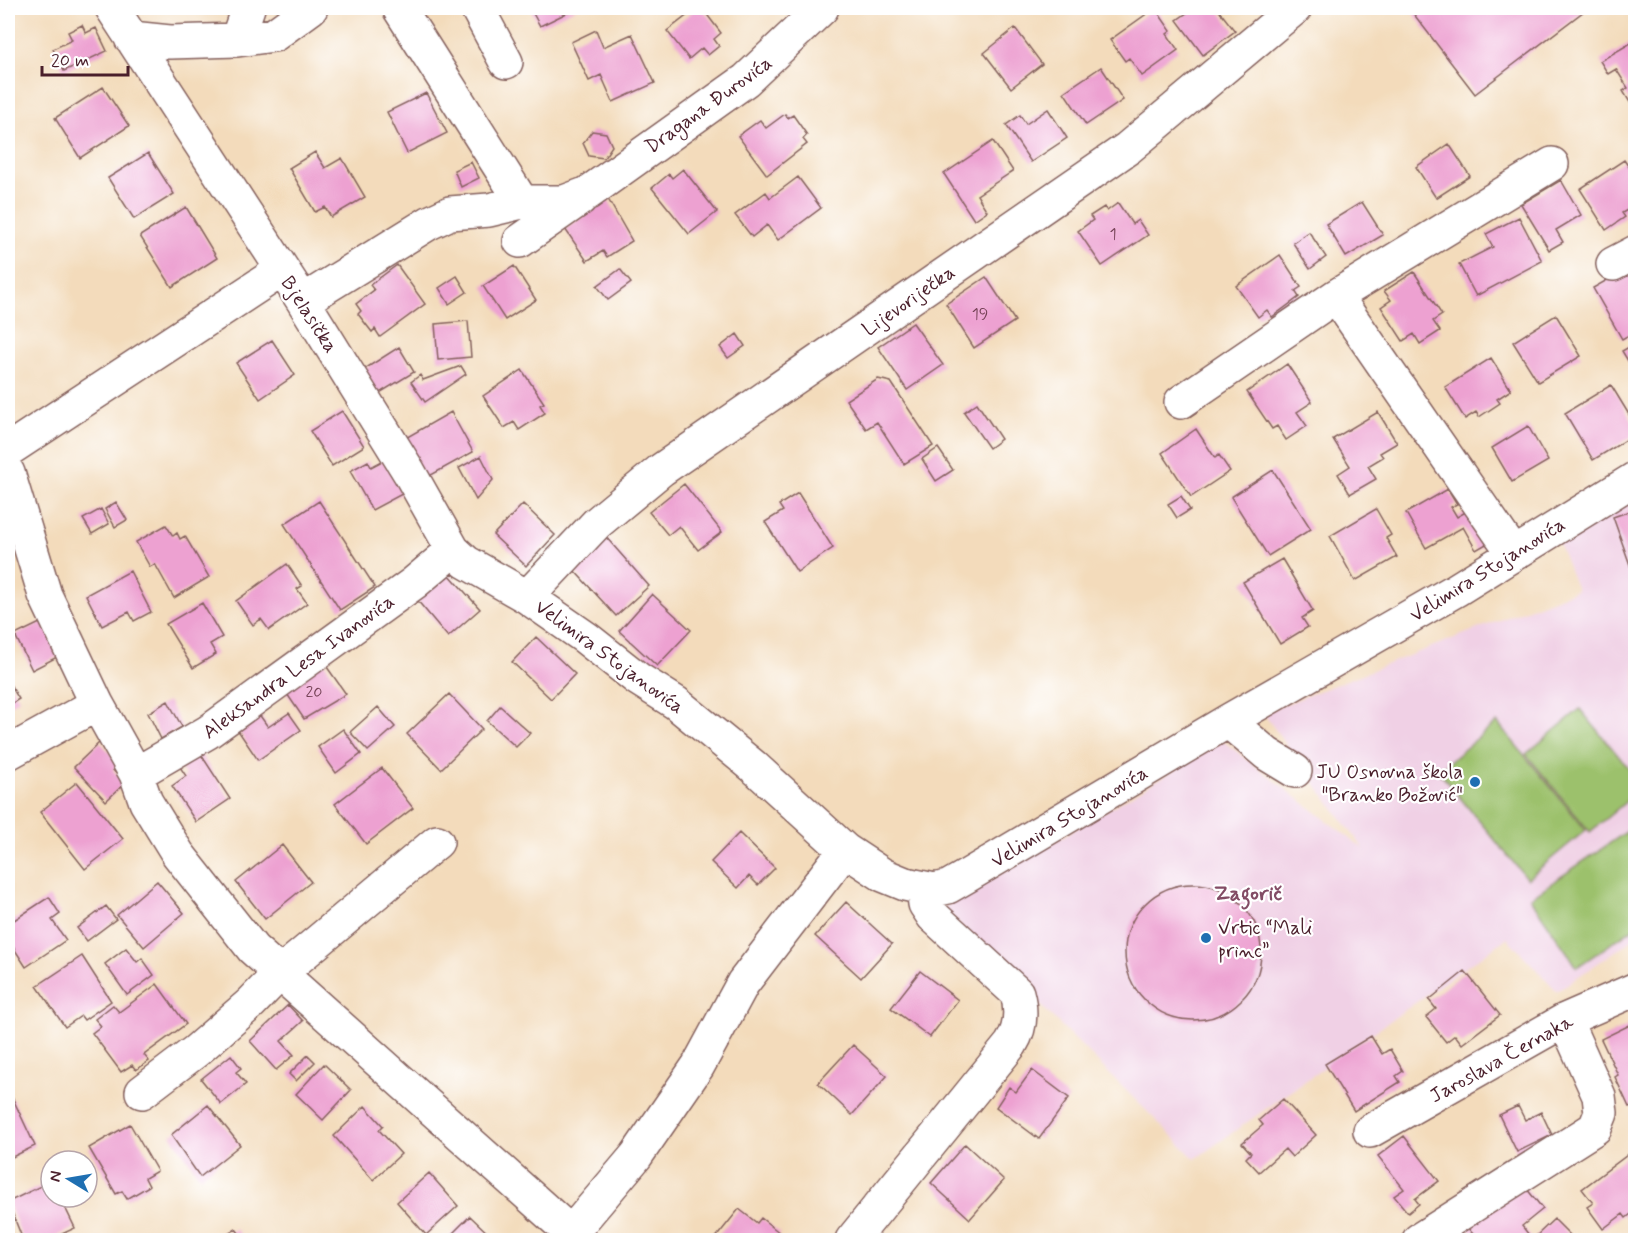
<svg xmlns="http://www.w3.org/2000/svg" width="1643" height="1248" viewBox="0 0 1643 1248" font-family="Mynerve,sans-serif">
  <style>
    .built { fill: #f0d0e5 }
    .green { fill: #9cc16c; stroke: #73704c; stroke-width: 1.5 }
    .building { fill: #eda1d1 }
    .lines { fill: none; stroke-linecap: round; stroke-linejoin: round }
    .minor-casing { stroke: #85615d; stroke-width: 36 }
    .minor { stroke: #fff; stroke-width: 33 }
    .poi-dot { fill: #1f6fb2; stroke: #fff; stroke-width: 2 }
    .labels { text-anchor: middle; stroke-width: 4.5; stroke-linejoin: round; paint-order: stroke }
    .number-label { font-size: 16px; fill: #734054 }
    .street-label { font-size: 20px; fill: #4a1f2b; stroke: #fff }
    .poi-label { font-size: 20px; fill: #4a1f2b; stroke: #fff; text-anchor: end }
    .neighbourhood-label { font-size: 21px; font-weight: bold; fill: #834c65; stroke: #fff }
  </style>
  <rect width="100%" height="100%" fill="#fff"/>
  <filter id="ink" filterUnits="userSpaceOnUse"><feTurbulence type="fractalNoise" baseFrequency=".0167" numOctaves="2"/><feDisplacementMap in="SourceGraphic" scale="12" xChannelSelector="R" yChannelSelector="G"/><feConvolveMatrix kernelMatrix="1 2 1 2 8 2 1 2 1" color-interpolation-filters="sRGB"/></filter>
  <filter id="wash" filterUnits="userSpaceOnUse"><feTurbulence type="fractalNoise" baseFrequency=".008" numOctaves="4" result="noise"/><feDisplacementMap in="SourceGraphic" scale="24" xChannelSelector="R" yChannelSelector="G"/><feGaussianBlur stdDeviation="1.35" result="paint"/><feColorMatrix in="noise" values="0 0 0 0 0 0 0 0 0 0 0 0 0 0 0 0 0 1.4 0 .05"/><feComposite in="paint" operator="in"/></filter>
  <g filter="url(#wash)">
    <rect width="100%" height="100%" fill="#f3dbbb"/>
    <path class="built" d="M1635,495V938L1557,991L1507,938L1195,1159L943,908L1223,741L1364,849L1263,713L1577,590L1555,534Z"/>
    <path class="green" d="M1580,709L1635,776V794L1590,832L1526,754Z
      M1497,722L1586,830L1527,879L1438,771Z
      M1635,826V927L1577,967L1530,898Z"/>
    <g id="blocks">
      <path class="building" d="M530,8H577L540,26Z
        M697,8H702L721,33L714,39L719,46L708,55L702,48L689,59L667,31Z
        M1155,8L1171,31L1167,34L1178,50L1142,76L1129,58L1125,61L1110,40Z
        M1194,8H1217L1235,31L1203,55L1177,20Z
        M1409,8H1588L1475,94Z
        M82,25L86,33L96,28L107,51L64,71L53,49L72,40L68,32Z
        M1015,28L1042,64L1011,88L984,53Z
        M596,30L603,47L632,34L655,83L613,102L601,75L589,81L571,42Z
        M1636,40V101L1631,104L1623,91L1628,88L1616,69L1608,74L1600,61Z
        M1101,67L1123,100L1086,125L1064,92Z
        M103,87L129,126L80,158L55,118Z
        M426,93L447,133L407,153L387,112Z
        M1048,109L1067,138L1031,162L1006,125L1020,115L1026,124Z
        M785,114L788,118L793,115L807,135L803,139L807,144L767,175L738,136L760,120L766,128Z
        M592,131L606,133L612,146L604,158L589,156L583,143Z
        M993,141L1013,171L977,195L987,211L974,220L944,174Z
        M1449,144L1470,176L1436,198L1416,167Z
        M315,152L325,168L342,158L365,197L331,217L325,207L315,212L289,168Z
        M148,153L174,194L134,219L108,178Z
        M1624,160L1636,177V205L1622,213L1625,217L1606,230L1580,189Z
        M471,162L479,178L461,187L454,170Z
        M683,169L717,212L689,234L652,188L669,174L672,178Z
        M798,177L821,208L778,240L767,225L752,237L735,215L766,192L770,198Z
        M1561,180L1581,215L1556,230L1563,242L1549,250L1521,204Z
        M608,199L632,241L607,257L603,251L587,261L565,229Z
        M1362,202L1383,235L1346,257L1326,224Z
        M1118,203L1132,224L1138,220L1148,235L1102,266L1078,231L1093,220L1090,216L1104,207L1107,211Z
        M186,207L217,258L172,287L140,236Z
        M1519,217L1542,261L1476,296L1459,264L1493,247L1486,234Z
        M1309,232L1326,257L1310,269L1293,243Z
        M1280,255L1301,287L1295,291L1299,297L1272,317L1267,310L1258,317L1236,286Z
        M397,265L425,304L380,337L375,329L372,332L358,314L361,311L356,304L374,290L370,285Z
        M514,266L536,300L505,320L483,286Z
        M1632,266L1636,273V331L1622,339L1593,288Z
        M620,269L631,283L608,300L597,286Z
        M1414,272L1442,315L1433,321L1440,331L1420,344L1414,334L1403,341L1381,307L1391,300L1384,291Z
        M457,276L467,292L449,304L439,288Z
        M986,277L1015,321L974,348L946,304Z
        M1556,315L1581,356L1538,382L1513,342Z
        M468,321L471,357L438,360L435,324Z
        M913,323L943,365L907,390L878,347Z
        M737,334L745,346L728,358L720,347Z
        M272,340L295,375L260,399L236,363Z
        M1636,343V374L1622,351Z
        M399,347L414,372L378,394L363,370Z
        M1491,358L1511,390L1497,399L1500,403L1479,417L1476,412L1465,419L1445,387Z
        M1287,364L1312,402L1297,412L1307,426L1286,440L1277,426L1272,429L1247,392Z
        M461,366L466,374L425,402L411,382L420,375L423,380Z
        M522,370L544,403L540,405L545,413L519,430L514,422L504,428L483,396Z
        M878,379L891,382L933,446L904,464L877,422L866,429L846,400Z
        M1611,385L1636,426V434L1593,460L1565,413Z
        M977,403L1001,439L989,448L964,412Z
        M342,411L364,446L332,466L310,431Z
        M451,412L473,452L424,479L402,440Z
        M1378,412L1397,443L1380,453L1383,457L1368,466L1376,479L1350,494L1338,474L1350,466L1333,439Z
        M1528,426L1548,461L1512,482L1492,448Z
        M1196,429L1215,458L1219,455L1230,471L1191,497L1162,453Z
        M938,448L953,470L936,481L922,459Z
        M481,456L493,480L476,500L459,468Z
        M384,460L402,494L372,510L350,471L368,461L371,467Z
        M1273,470L1311,529L1268,556L1231,497Z
        M684,484L722,532L698,550L679,526L668,535L649,512Z
        M1448,489L1457,504L1451,507L1457,517L1469,510L1488,543L1476,550L1463,527L1426,548L1406,513Z
        M798,493L833,548L797,572L765,522L783,511L779,505Z
        M1181,496L1190,510L1177,518L1168,504Z
        M319,501L375,587L340,610L284,524Z
        M116,502L127,520L115,527L105,509Z
        M523,504L555,535L526,566L493,535Z
        M101,509L109,524L92,534L83,519Z
        M1376,509L1391,535L1386,538L1397,557L1355,581L1330,536Z
        M1636,509V579H1635L1613,517Z
        M166,525L173,536L177,533L180,539L185,536L209,577L174,598L155,564L150,567L136,542Z
        M605,536L649,586L616,616L571,567Z
        M1282,559L1313,611L1302,618L1308,627L1280,644L1243,582Z
        M287,564L302,586L297,589L307,603L269,630L261,619L253,625L236,601Z
        M130,571L151,612L134,621L129,612L102,626L86,595Z
        M448,573L480,609L448,637L417,600Z
        M652,594L691,630L657,666L619,631Z
        M202,603L222,637L210,644L216,654L193,668L166,624Z
        M46,620L63,654L32,670L15,635Z
        M536,637L575,674L551,699L512,662Z
        M322,660L346,694L304,719L283,688Z
        M8,681L19,699L8,706Z
        M449,694L482,729L441,769L407,734Z
        M168,701L182,727L161,739L148,713Z
        M500,706L530,733L516,747L487,721Z
        M378,707L395,727L368,751L350,732Z
        M256,710L268,727L289,713L301,730L258,760L235,726Z
        M343,729L361,754L336,773L318,747Z
        M100,742L120,763L113,770L125,783L106,801L74,767Z
        M200,753L230,799L196,822L172,786L186,776L180,767Z
        M382,768L413,808L366,844L335,804Z
        M77,782L123,839L85,869L40,812Z
        M739,833L775,868L758,885L749,876L738,888L711,862Z
        M282,845L311,882L265,919L236,882Z
        M157,881L184,913L144,947L117,915Z
        M1125 952a68 68 0 1 1 136 0a68 68 0 1 1-136 0Z
        M49,897L60,914L52,920L66,940L26,967L8,939V924Z
        M846,902L892,944L861,978L815,936Z
        M106,906L116,919L87,941L77,928Z
        M126,948L137,962L142,958L154,975L127,995L105,964Z
        M82,956L111,1001L84,1020L81,1016L65,1027L37,986Z
        M920,971L958,1000L930,1037L891,1008Z
        M1465,971L1500,1015L1462,1044L1455,1035L1446,1042L1426,1017L1436,1009L1429,1000Z
        M157,984L186,1024L144,1055L149,1061L136,1070L132,1065L121,1072L92,1033L101,1026L95,1019L113,1005L119,1012Z
        M288,1005L303,1021L281,1041L294,1055L276,1070L250,1041Z
        M1636,1022V1039L1632,1040L1636,1047V1104L1629,1107L1615,1077L1618,1075L1601,1039Z
        M1371,1036L1382,1054L1390,1049L1403,1071L1396,1076L1400,1082L1354,1111L1325,1064Z
        M853,1045L887,1076L852,1115L818,1083Z
        M231,1055L241,1068L236,1072L246,1084L221,1104L201,1079Z
        M308,1055L315,1062L296,1081L289,1074Z
        M324,1064L351,1090L323,1120L296,1094Z
        M1032,1070L1069,1098L1039,1139L996,1107L1009,1087L1016,1092Z
        M13,1099L35,1146L8,1159V1101Z
        M1283,1099L1316,1135L1292,1157L1285,1149L1259,1172L1246,1158L1251,1153L1242,1143L1263,1125L1259,1120Z
        M208,1105L240,1145L200,1177L171,1135Z
        M365,1106L383,1126L379,1130L401,1154L373,1180L334,1136Z
        M1518,1106L1525,1120L1541,1112L1552,1135L1517,1152L1499,1115Z
        M130,1124L157,1171L145,1178L149,1186L127,1199L122,1191L116,1194L89,1148Z
        M1404,1136L1439,1181L1415,1199L1419,1204L1408,1213L1394,1196L1404,1189L1378,1156Z
        M965,1144L1004,1180L970,1219L931,1183Z
        M1634,1150L1636,1210L1626,1218L1623,1214L1603,1229L1587,1207L1593,1203L1582,1189Z
        M429,1173L458,1206L426,1235L397,1202Z
        M51,1181V1197H60L75,1228L49,1240H23L8,1202Z
        M1522,1183L1543,1209L1522,1226L1533,1240H1478L1467,1227Z
        M739,1209L757,1223L761,1218L780,1233L774,1240H714Z
        M470,1216L495,1240H446Z
        M1554,1219L1575,1240H1538L1535,1237Z
        M236,1229L244,1240H218Z"/>
    </g>
  </g>
  <g filter="url(#ink)">
    <use href="#blocks" fill-opacity="0" stroke="#85615d" stroke-width="1.5"/>
    <g class="lines">
      <g class="minor-casing">
        <path id="minor" d="M112,8L303,301L409,472L453,550L466,562L527,597L586,638L638,679L676,703L753,766L845,850L883,875L905,884L934,890L948,887L967,876L1228,721L1456,590L1636,478
          M399,8L522,202
          M477,8L506,62
          M131,38L170,42L237,40L274,35L311,8
          M237,40L248,8
          M520,241L580,199
          M1613,264L1636,252
          M1336,296L1514,554
          M303,301L429,223L450,213L489,210L522,202H564L588,193L746,80L822,8
          M1181,402L1336,296L1552,164
          M8,450L282,270
          M8,473L45,595L97,704L136,774L146,802L178,854L253,949L571,1233L636,1156L698,1066L743,983L845,850
          M527,597L597,523L661,470L1128,148L1295,8
          M1228,721L1267,754L1295,771
          M8,753L97,704
          M136,774L208,732L414,583L453,550
          M142,1092L196,1051L251,1003L279,974L437,842
          M1370,1131L1565,1020L1636,989
          M852,1240L1011,1044C1021,1028 1022,1011 1017,993L933,916L925,904L923,888
          M1419,1240L1595,1128L1601,1113L1599,1096L1565,1020"/>
      </g>
      <use href="#minor" class="minor"/>
    </g>
  </g>
  <g class="poi-dot">
    <circle cx="1475" cy="782" r="6"/>
    <circle cx="1206" cy="938" r="6"/>
  </g>
  <g class="labels">
    <g class="number-label">
      <text x="1113" y="239">1</text>
      <text x="980" y="319">19</text>
      <text x="314" y="697">20</text>
    </g>
    <g class="street-label">
      <text transform="translate(708 104) rotate(-36)" y="7">Dragana Đurovića</text>
      <text transform="translate(908 300) rotate(-35)" y="7">Lijevoriječka</text>
      <text transform="translate(310 314) rotate(57)" y="7">Bjelasička</text>
      <text transform="translate(1487 569) rotate(-32)" y="7">Velimira Stojanovića</text>
      <text transform="translate(610 656) rotate(36)" y="7">Velimira Stojanovića</text>
      <text transform="translate(298 666) rotate(-36)" y="7">Aleksandra Lesa Ivanovića</text>
      <text transform="translate(1069 816) rotate(-31)" y="7">Velimira Stojanovića</text>
      <text transform="translate(1501 1058) rotate(-29)" y="7">Jaroslava Černaka</text>
    </g>
    <g class="poi-label">
      <text x="1463" y="778">JU Osnovna škola<tspan x="1463" dy="23">"Branko Božović"</tspan></text>
      <text x="1218" y="934" text-anchor="start">Vrtic “Mali<tspan x="1218" dy="23">princ”</tspan></text>
    </g>
    <g class="neighbourhood-label">
      <text x="1248" y="900">Zagorič</text>
    </g>
  </g>
  <rect width="1643" height="1248" fill="none" stroke="#fff" stroke-width="30"/>
  <g transform="translate(69 1179) rotate(281)"><circle r="28" fill="#ffffff" stroke="#b7a5aa" stroke-width="1.5"/>
  <path d="M0-4.5L10 22L0 15L-10 22Z" fill="#1f6fb2"/>
  <text y="-9" font-size="16" font-weight="bold" text-anchor="middle" fill="#4a1f2b">N</text>
  </g>
  <path d="M42 66v9h86v-9" fill="none" stroke="#4a1f2b" stroke-width="3"/>
  <text x="51" y="66" font-size="18" fill="#4a1f2b" stroke="#ffffff" stroke-width="4.5" paint-order="stroke">20 m</text>
</svg>
